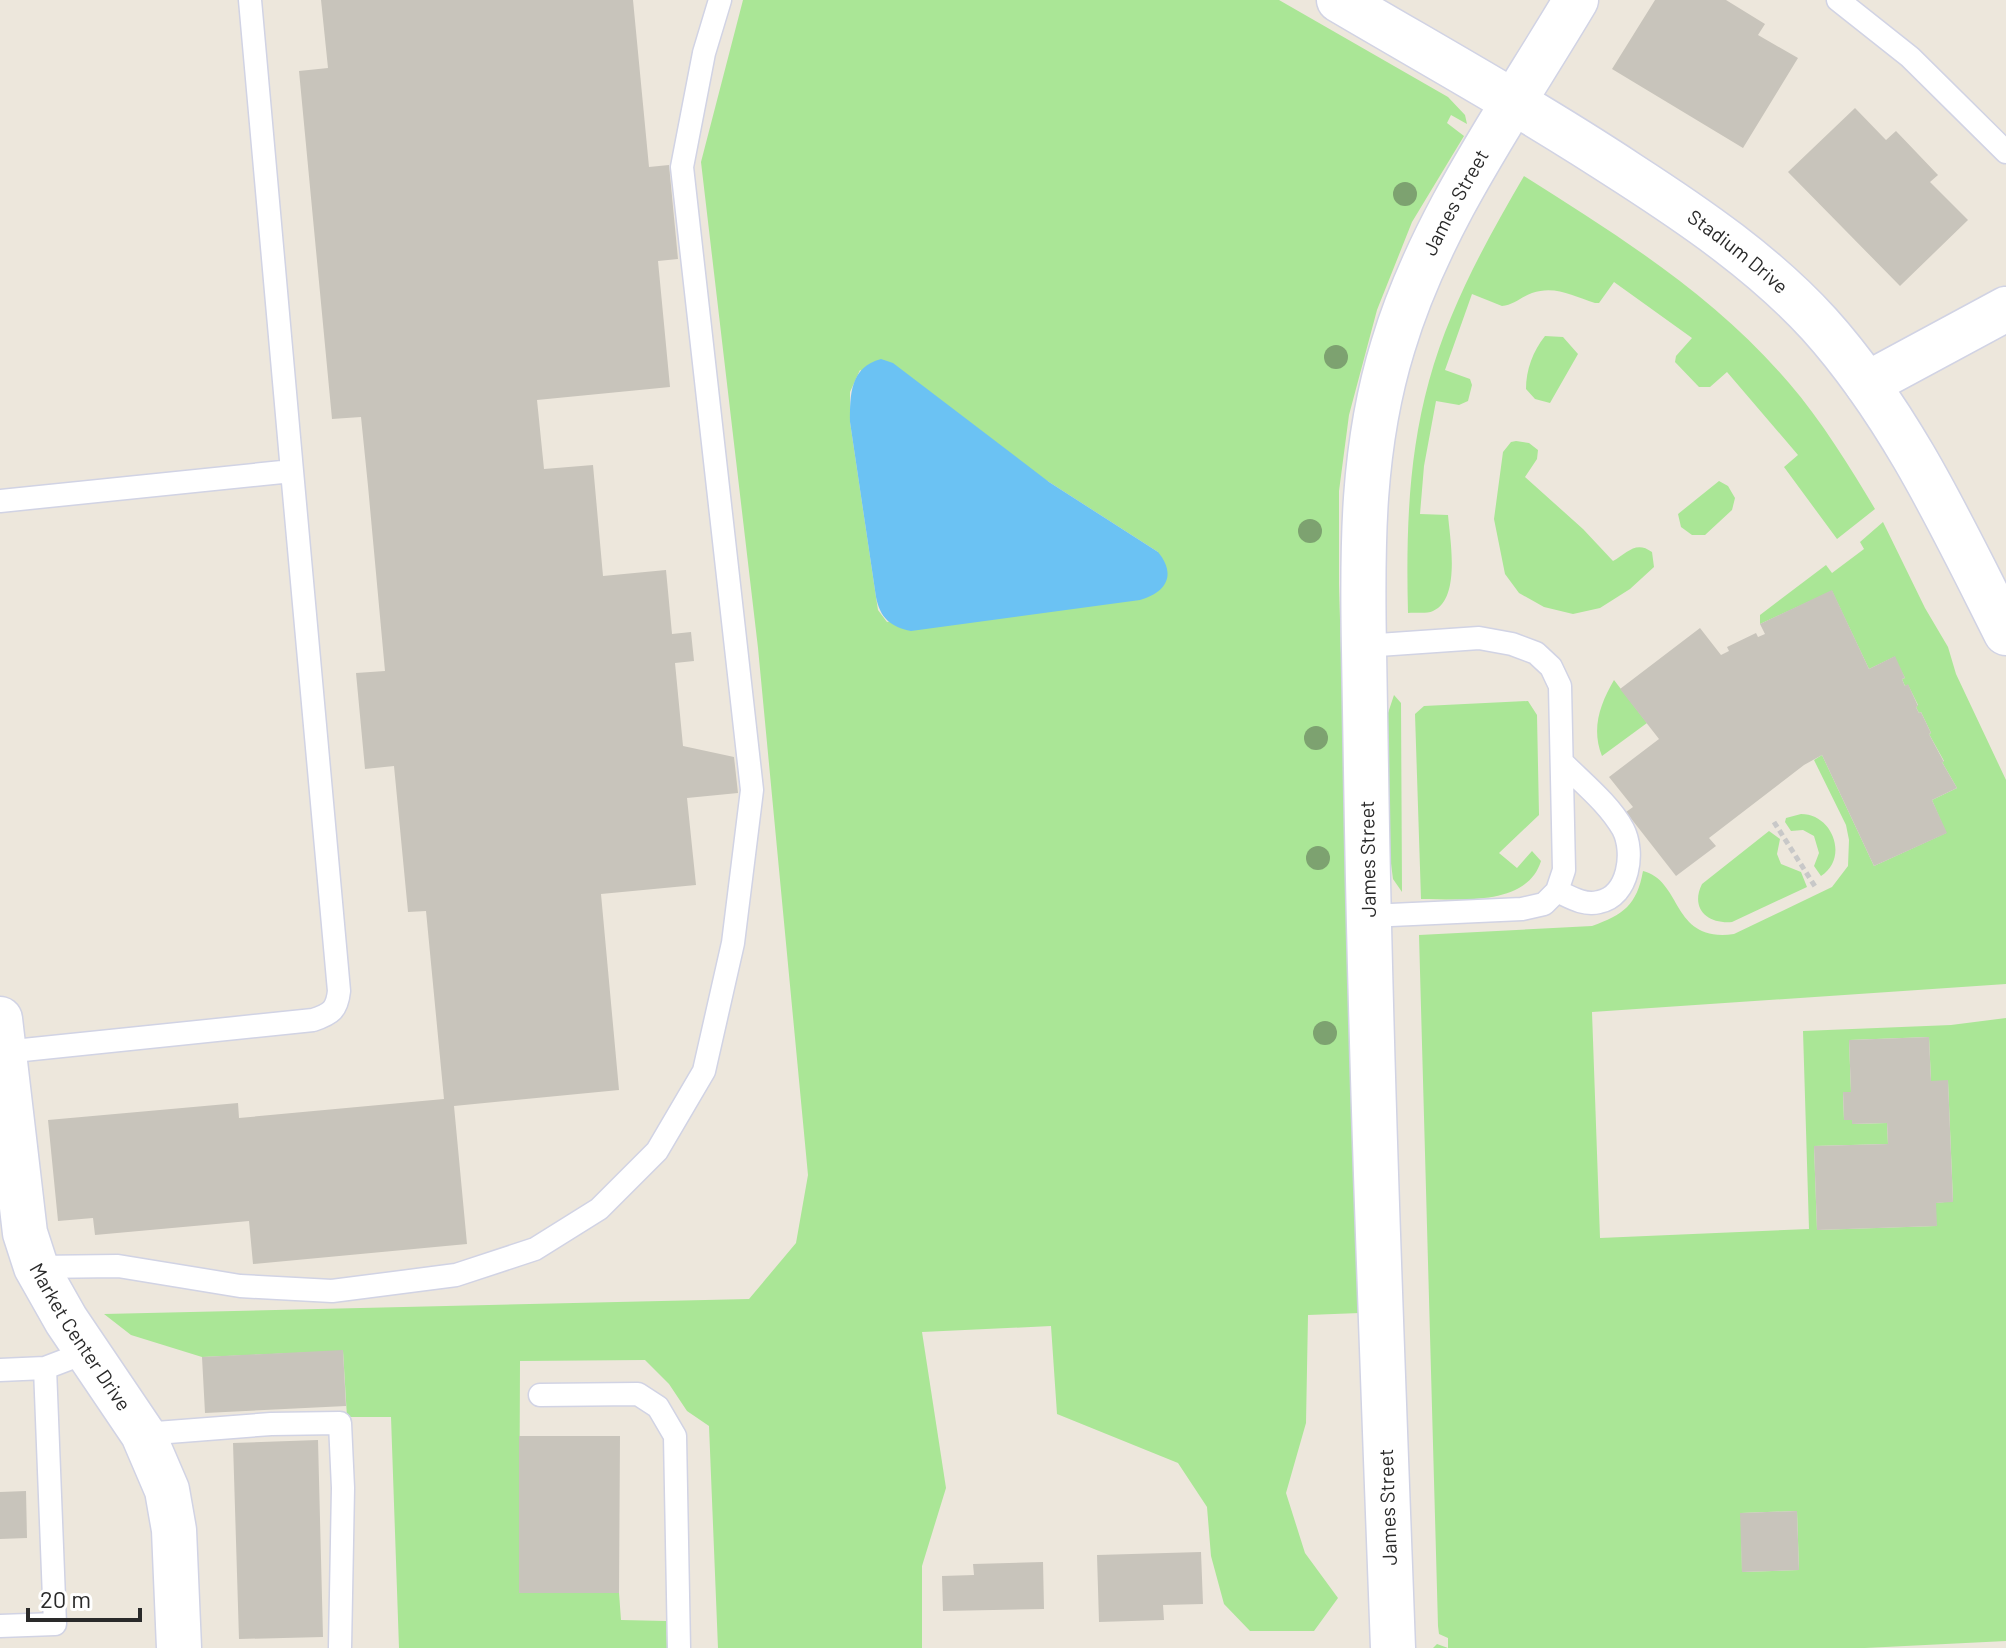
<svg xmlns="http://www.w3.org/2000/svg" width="2006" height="1648" viewBox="0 0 2006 1648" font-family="Barlow,sans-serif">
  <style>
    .green { fill: #aae696; fill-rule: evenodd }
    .water { fill: #6bc2f3 }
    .building { fill: #c8c4bb }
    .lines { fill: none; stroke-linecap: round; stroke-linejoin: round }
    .lane-casing { stroke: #d1d3e4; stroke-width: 25 }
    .street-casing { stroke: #d1d3e4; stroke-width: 47 }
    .secondary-casing { stroke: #d1d3e4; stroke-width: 47 }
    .path { stroke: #c8c8c8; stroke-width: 5; stroke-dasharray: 6 4; stroke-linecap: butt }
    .lane { stroke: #fff; stroke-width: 22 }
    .street { stroke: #fff; stroke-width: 44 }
    .secondary { stroke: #fff; stroke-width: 44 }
    .tree { fill: #7da270 }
    .labels { text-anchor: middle; stroke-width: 6; stroke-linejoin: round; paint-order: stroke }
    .street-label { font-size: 20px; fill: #2a2a2a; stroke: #fff }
  </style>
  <rect width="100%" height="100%" fill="#ede7dc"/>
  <path class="green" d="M743,0H1279L1448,97L1465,115L1467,124L1451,115L1447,123L1464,136L1412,222L1377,310L1349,415L1339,491V585L1360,1313L1308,1315L1306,1423L1286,1493L1305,1553L1338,1598L1314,1631H1250L1224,1604L1211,1556L1207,1507L1178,1463L1057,1414L1051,1326L922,1332L946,1488L922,1566V1648H718L709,1426L687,1411L669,1384L645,1360L520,1361L519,1592L619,1593L621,1620L666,1621L667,1648H399L391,1417H347L343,1351L202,1357L131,1335L104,1314L749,1299L796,1243L808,1175L758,648L701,162ZM860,370L1049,482L1158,552L887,622L878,610L876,597L850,422V392Z
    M1524,176C1619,236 1715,296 1789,383C1821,420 1850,467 1875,509L1837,539L1784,467L1798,455L1727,372L1710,387H1699L1675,362L1676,356L1692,338L1614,282L1599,303H1595C1573,296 1555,285 1532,293C1521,297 1513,305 1502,306L1472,294L1445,370L1470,379L1472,385L1468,401L1459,405L1436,401L1424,466L1420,514L1448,515C1450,539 1461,599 1433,611C1427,614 1415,612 1408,613C1406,535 1408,457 1429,381C1449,308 1486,241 1524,176Z
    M1545,336L1563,337L1578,354L1550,403L1535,399L1526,389C1526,370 1533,351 1545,336Z
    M1516,441L1529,443L1538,450L1537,459L1525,477L1583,529L1613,561C1627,553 1636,540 1652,552L1654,567L1630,589L1600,608L1573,614L1544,607L1519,593L1505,574L1494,519L1503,452L1511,442Z
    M1719,481L1728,486L1735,498L1732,510L1705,535H1692L1681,527L1678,514Z
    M1883,522L1925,608L1948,647L1956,674L2006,780V984L1592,1012L1600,1238L1809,1229L1803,1031L1951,1025L2006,1018V1641L1865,1648H1433L1437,1644L1448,1648V1638L1439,1634L1438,1626L1419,935L1592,926C1623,915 1637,905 1643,871C1683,881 1671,943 1734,934L1832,887L1848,866L1849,840L1846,825L1814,760L1822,755L1874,866L1946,833L1932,800L1957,788L1942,762L1944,761L1929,734L1931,733L1921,712L1919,713L1916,707L1918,705L1908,685L1905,686L1902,679L1905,678L1894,657L1869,669L1832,591L1760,624V615L1826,565L1832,573L1864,549L1860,542ZM1929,1037L1931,1081H1948L1953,1201L1936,1203V1226L1817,1230L1814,1146L1888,1144L1887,1123L1852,1124V1120H1844L1843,1093L1851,1092L1849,1040ZM1797,1511L1799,1570L1742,1572L1741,1513Z
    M1614,680L1647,723L1602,756C1591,729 1600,704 1614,680Z
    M1394,695L1401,703L1402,892L1393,879L1390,856L1387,716Z
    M1528,701L1537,715L1539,815L1499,853L1517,868L1532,851L1541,861C1527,907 1459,899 1421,899L1415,714L1424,706Z
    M1801,814C1833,814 1849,858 1821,876L1814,866L1819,853L1814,836L1803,830L1791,831L1785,822L1786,818Z
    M1769,831L1780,839L1777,854L1781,864L1801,872L1807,887L1732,922C1707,924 1690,908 1702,884Z"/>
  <path class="water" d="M881,359L893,363L1049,482L1158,552C1177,575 1166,593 1140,600L911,631C891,627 880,618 876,597L850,422C850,395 850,367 881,359Z"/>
  <path class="building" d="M321,0H633L649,167L669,165L678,259L658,261L670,387L537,400L544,469L593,465L603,576L666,570L672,634L691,632L694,661L675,663L683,746L734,757L738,793L687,798L696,885L601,894L619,1090L454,1106L467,1244L253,1264L249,1221L95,1235L93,1218L58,1221L48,1120L238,1103L239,1118L444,1099L426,911L408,912L394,766L365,769L356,673L385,671L368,486L361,417L332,419L299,71L328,68Z
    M1655,0H1726L1765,24L1758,35L1798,58L1743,148L1612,69Z
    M1855,108L1886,140L1896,131L1938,175L1930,182L1968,220L1900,286L1788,172Z
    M1832,590L1869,669L1895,656L1905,678L1902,679L1905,686L1908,684L1918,706L1916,707L1919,713L1921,712L1931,733L1929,734L1944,762H1942L1957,788L1932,800L1947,833L1874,866L1822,755L1804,765L1709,838L1716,846L1676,876L1626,812L1633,807L1609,777L1659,739L1620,689L1700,628L1721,655L1729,651L1727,647L1756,633L1758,637L1765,634L1760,624Z
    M1929,1037L1931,1081L1948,1080L1953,1202L1936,1203L1937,1226L1817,1230L1814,1146L1888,1144L1887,1123L1852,1124V1120H1844L1843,1092H1851L1849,1040Z
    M343,1350L346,1406L205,1413L202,1357Z
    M519,1436H620L619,1593H519Z
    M318,1440L323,1637L239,1639L233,1443Z
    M26,1491L27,1538L0,1539V1492Z
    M1797,1511L1799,1570L1742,1572L1740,1513Z
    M1201,1552L1203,1604L1163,1605L1164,1620L1099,1622L1097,1555Z
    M1043,1562L1044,1609L943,1611L942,1576L974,1575L973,1564Z"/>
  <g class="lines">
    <g class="lane-casing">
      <path id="lane" d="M250,0L292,471
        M1838,0L1910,57L2006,152
        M0,501L292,471L339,991C337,1010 331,1014 313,1020L4,1052
        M1364,646L1479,638L1512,644L1536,653L1551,667L1560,686L1564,870L1557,891L1544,904L1522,909L1369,916
        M1557,891C1570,897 1584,906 1599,902C1629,896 1635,852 1623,829C1609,804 1584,784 1564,764
        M36,1267L118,1266L240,1286L332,1291L456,1275L535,1249L599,1209L657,1151L704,1071L733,943L752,790L682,167L704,53L720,0
        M0,1370L45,1368L87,1352
        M540,1395L638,1394L658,1407L675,1436L679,1648
        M143,1434L271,1424L340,1423L343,1488L340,1648
        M0,1626L55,1624L45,1368"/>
    </g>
    <g class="street-casing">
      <g id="street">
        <path d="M1867,384L2006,309"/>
        <path id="s1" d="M0,1019L25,1233L36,1267L66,1320L143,1434L167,1490L174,1530L179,1648"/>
        <path id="s2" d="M1393,1648C1383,1375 1372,1102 1367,829C1366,770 1365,710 1364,650C1362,546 1362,446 1393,346C1430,222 1510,111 1576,0"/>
      </g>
    </g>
    <g class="secondary-casing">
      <g id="secondary">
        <path id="s3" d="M1339,0C1436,57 1535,112 1629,174C1697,218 1764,264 1819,324C1900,414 1952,526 2006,633"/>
      </g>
    </g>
    <path class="path" d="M1774,822L1816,888"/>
    <use href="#lane" class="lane"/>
    <use href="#street" class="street"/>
    <use href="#secondary" class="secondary"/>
  </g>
  <g class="tree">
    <circle cx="1405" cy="194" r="12"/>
    <circle cx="1336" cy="357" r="12"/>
    <circle cx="1310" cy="531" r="12"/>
    <circle cx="1316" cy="738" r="12"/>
    <circle cx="1318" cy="858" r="12"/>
    <circle cx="1325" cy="1033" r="12"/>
  </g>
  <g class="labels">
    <g class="street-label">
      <text dy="7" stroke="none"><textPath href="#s2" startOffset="1462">James Street</textPath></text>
      <text dy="7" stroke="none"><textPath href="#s3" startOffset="472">Stadium Drive</textPath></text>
      <text transform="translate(1368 859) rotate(-91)" y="7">James Street</text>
      <text dy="7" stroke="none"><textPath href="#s1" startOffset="334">Market Center Drive</textPath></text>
      <text transform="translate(1388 1507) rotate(-92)" y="7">James Street</text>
    </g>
  </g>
  <path d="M28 1608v12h112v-12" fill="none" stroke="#2a2a2a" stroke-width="4"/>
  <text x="40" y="1608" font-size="24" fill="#2a2a2a" stroke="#ffffff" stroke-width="6" paint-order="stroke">20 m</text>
</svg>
